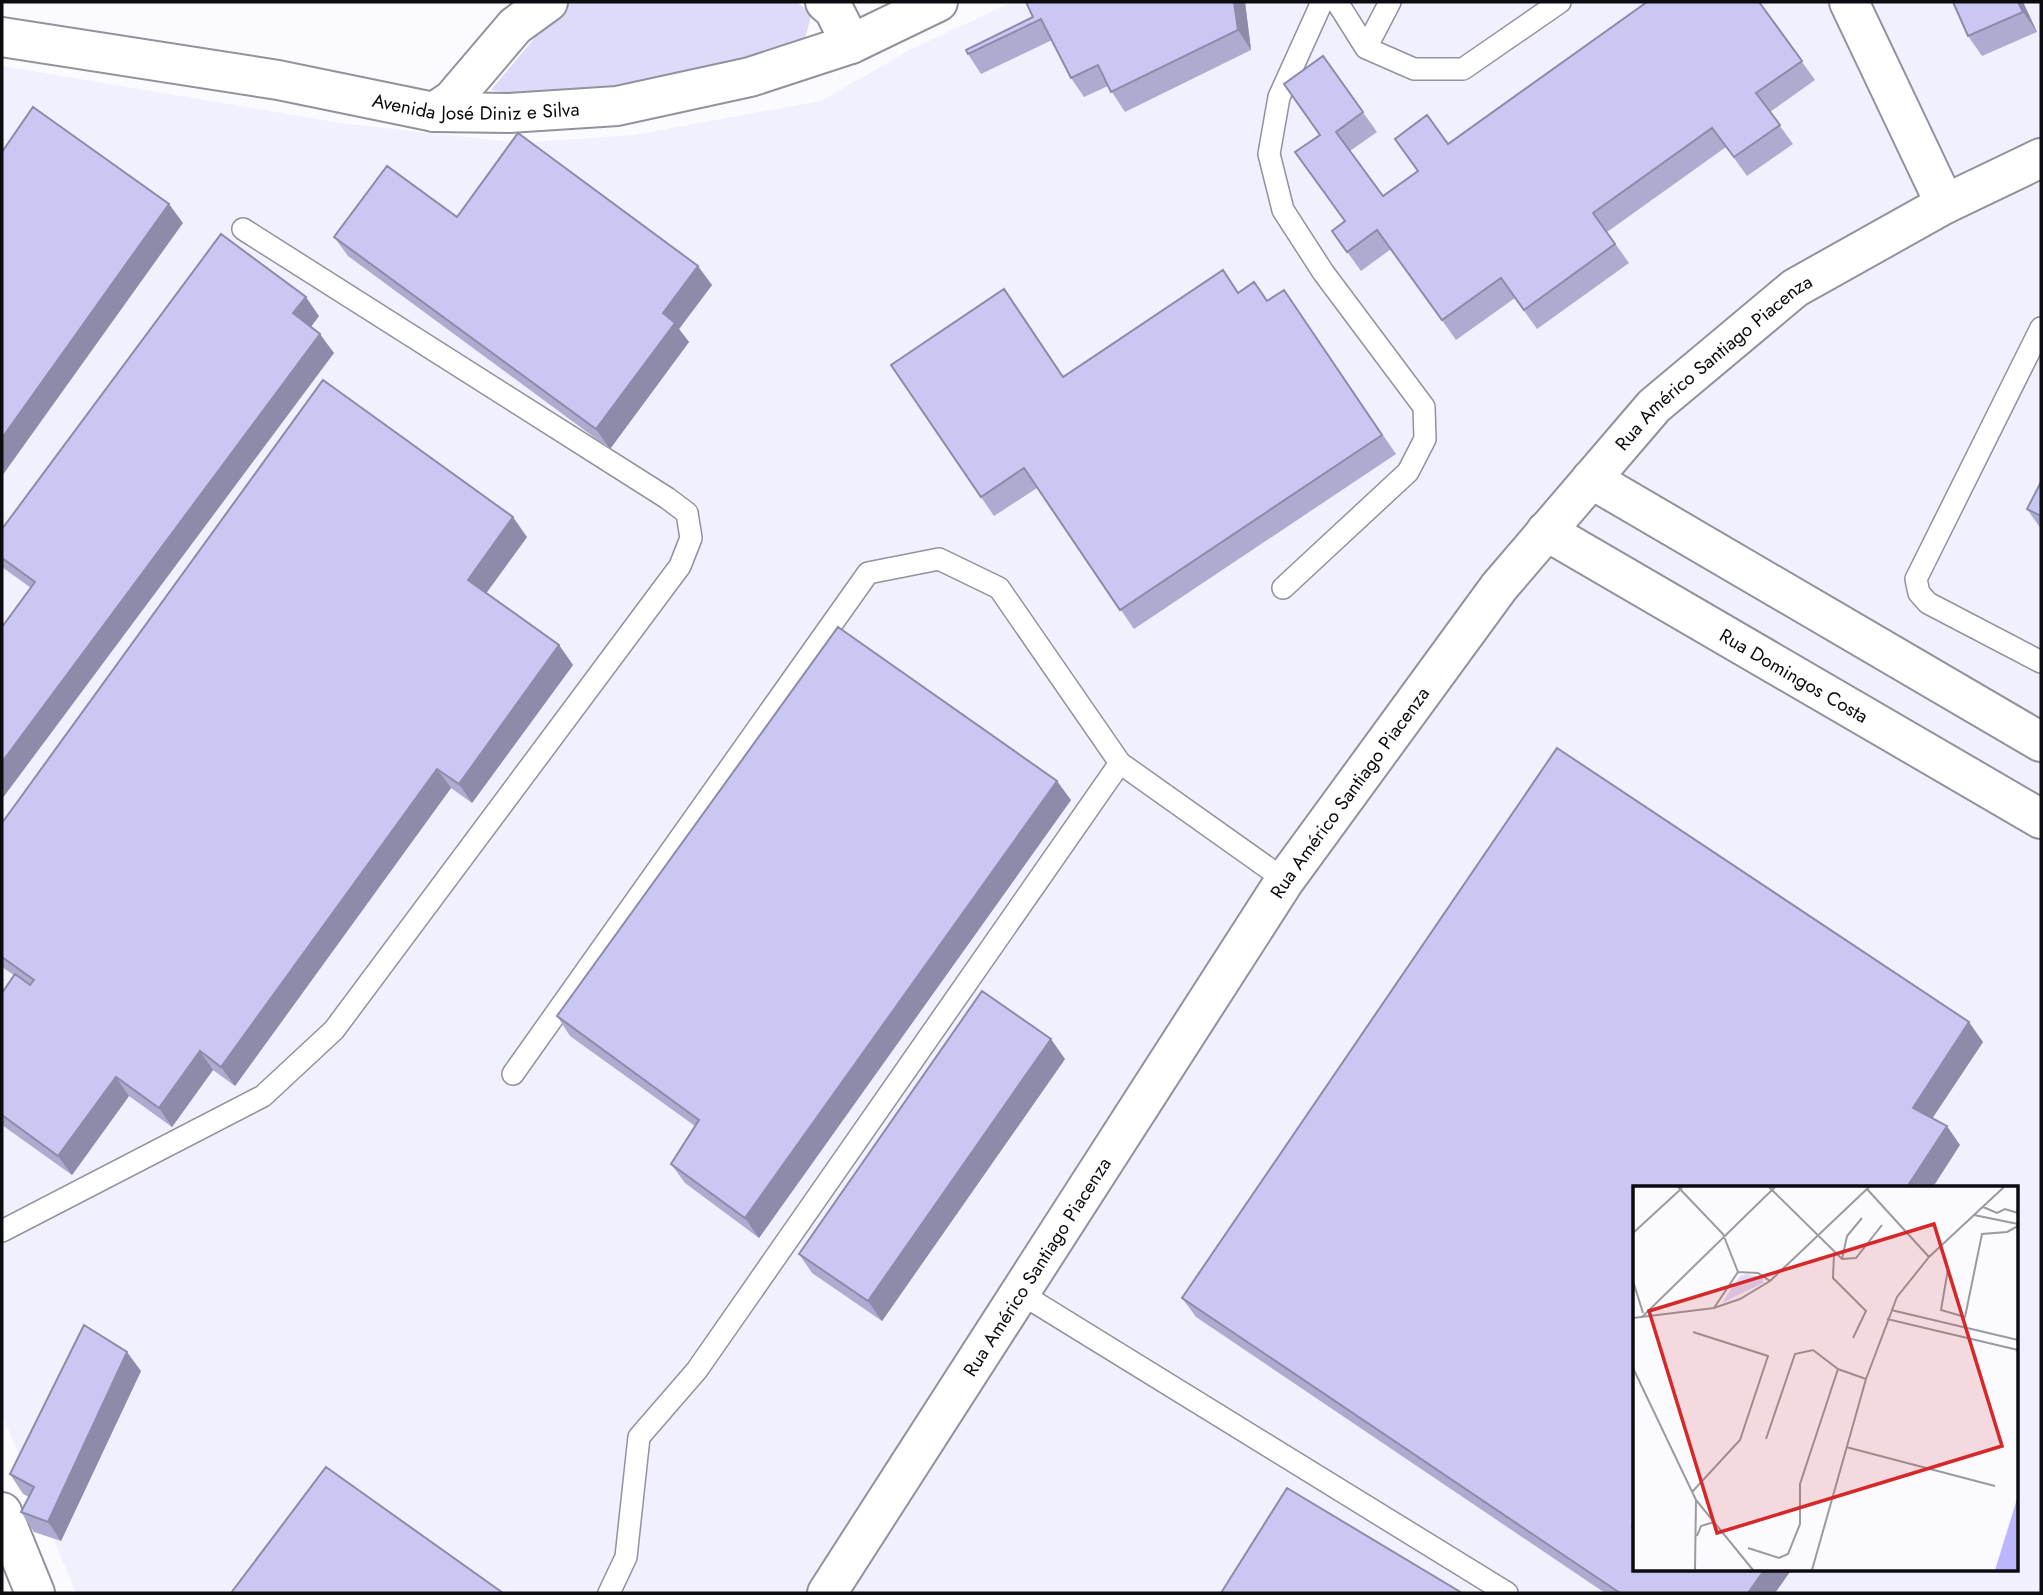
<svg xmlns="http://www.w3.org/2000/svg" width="2043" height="1595" viewBox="0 0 2043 1595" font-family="Jost,sans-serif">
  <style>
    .built { fill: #f0f0ff; fill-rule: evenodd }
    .green { fill: #dddbf9 }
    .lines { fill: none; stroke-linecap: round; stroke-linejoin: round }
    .lane-casing { stroke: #92929c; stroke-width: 24 }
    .street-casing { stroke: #92929c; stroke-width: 42 }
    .secondary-casing { stroke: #92929c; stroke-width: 42 }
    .lane { stroke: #fff; stroke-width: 21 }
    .street { stroke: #fff; stroke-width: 38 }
    .secondary { stroke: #fff; stroke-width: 38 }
    .wall { fill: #aeabd1 }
    .shaded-wall { fill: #8d8baa }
    .building { fill: #cac7f3; stroke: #8d8baa; stroke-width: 2 }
    .labels { text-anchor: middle; stroke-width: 5; stroke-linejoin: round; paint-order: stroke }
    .street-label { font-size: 19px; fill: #0c0b0f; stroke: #fafaff }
    .inset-road { fill: none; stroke: #9b9a9f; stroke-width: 2 }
    .view { fill: #d62828; fill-opacity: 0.15; stroke: #d62828; stroke-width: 3.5 }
    .inset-edge { fill: none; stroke: #0c0b0f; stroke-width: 3.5 }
  </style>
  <rect width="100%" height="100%" fill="#fafaff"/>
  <path class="built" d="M1012,2H2041V1593H76L2,1414V66L340,123L518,143L634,135L821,101L910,50ZM1635,1187H2017V1569H1635Z"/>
  <path class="green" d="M571,2H796L812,13L804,42L649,86L537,98L491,90L557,11Z"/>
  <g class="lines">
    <g class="lane-casing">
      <path id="lane" d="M1337,2L1366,48L1414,69H1463L1560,2
        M1366,48L1390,2
        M2041,328L1916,579L1919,593L1928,603L2041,662
        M1283,588L1408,472L1425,439L1424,407L1323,272L1283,210L1269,154L1279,97L1322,2
        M513,1074L868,573L939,559L999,588L1120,763L1285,880
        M2,1231L263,1096L334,1030L680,566L691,538L687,513L667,498L243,229
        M1020,1293L1507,1593
        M609,1593L626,1557L639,1437L697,1370L1120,763"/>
    </g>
    <g class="street-casing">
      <g id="street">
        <path d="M825,2L834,10L851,44"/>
        <path d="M1849,2L1945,204"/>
        <path d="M434,112L452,100L515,26L548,2"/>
        <path d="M1591,479L2041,742"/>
        <path id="s1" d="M1546,531L2041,819"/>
        <path id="s2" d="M827,1593L1285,880L1499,587L1654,406L1795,288L1945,204L2041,158"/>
      </g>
    </g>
    <g class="secondary-casing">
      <g id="secondary">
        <path id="s3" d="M2,37L278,80L434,112L509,113L617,106L750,77L851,44L938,2"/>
        <path d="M2,1512L35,1593"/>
      </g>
    </g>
    <use href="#lane" class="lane"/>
    <use href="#street" class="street"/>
    <use href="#secondary" class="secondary"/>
  </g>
  <path class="wall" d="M1245,2L1251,50L1125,112L1108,86L1084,97L1071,78L1052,40L981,74L968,54L1033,17Z
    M1759,2L1815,80L1770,112L1793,144L1747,176L1726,147L1607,232L1629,263L1537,329L1515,298L1456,340L1391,249L1361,271L1332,231L1345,221L1320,135L1323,56L1377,132L1350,151L1383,196L1418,171L1448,144Z
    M2023,2L2037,32L1982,56L1968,36Z
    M457,217L712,285L679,329L689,342L610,449L348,256L334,237Z
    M1284,290L1396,454L1134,629L1037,488L994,516L891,365L1064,377L1239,292L1267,301Z
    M319,316L311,327L334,353L31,588L2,567V558Z
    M2041,482V529L2027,509Z
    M527,537L486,593L559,645L573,665L472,803L451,788L235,1086L213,1070L172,1127L129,1096L72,1175L2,1125V993L15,976L2,967V823Z
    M1071,800L759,1238L685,1183L671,1164L695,1126L570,1036L557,1016Z
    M1983,1042L1932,1118L1960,1145L1635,1187V1569H1792L1775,1593H1605L1196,1317L1182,1298Z
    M1065,1059L882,1321L812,1273L799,1254Z
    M141,1371L61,1541L34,1532L21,1512L29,1497L23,1494L10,1474Z"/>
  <path class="shaded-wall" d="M1234,2H1245L1251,50L1238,30Z
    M2018,2H2023L2037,32L2023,12Z
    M169,204L183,223L2,476V438Z
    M698,266L712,285L679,329L689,342L610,449L596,429L663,313Z
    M306,297L319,316L306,333L293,313Z
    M320,334L334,353L2,799V762Z
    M513,517L527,537L482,599L468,580Z
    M559,645L573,665L472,803L459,784Z
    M437,769L451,788L235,1086L221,1067Z
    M1057,781L1071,800L759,1238L745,1218Z
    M1969,1022L1983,1042L1926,1128L1913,1108Z
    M1051,1039L1065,1059L882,1321L868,1301Z
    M200,1051L213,1070L172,1127L159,1108Z
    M116,1077L129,1096L72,1175L58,1156Z
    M1947,1126L1960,1145L1933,1187H1907Z
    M127,1352L141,1371L61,1541L48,1522Z
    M1765,1569H1792L1775,1593H1748Z"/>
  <path class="building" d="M1026,2H1234L1238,30L1111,92L1098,65L1071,78L1041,19L968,54L966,50L1033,17Z
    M1647,2H1759L1802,61L1756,93L1780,125L1734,157L1712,128L1593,213L1615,244L1524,310L1501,278L1442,320L1377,230L1347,252L1332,231L1345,221L1295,152L1320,135L1284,84L1323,56L1363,112L1336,132L1383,196L1418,171L1395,139L1427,115L1448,144Z
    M1953,2H2018L2023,12L1968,36Z
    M33,107L169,204L2,438V152Z
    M518,133L698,266L663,313L675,323L596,429L334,237L387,166L457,217Z
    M221,234L306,297L293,313L320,334L2,762V627L35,582L2,558V529Z
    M1223,270L1238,293L1254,282L1267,301L1284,290L1382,435L1120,610L1024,468L981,497L891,365L1004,289L1063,377Z
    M323,380L513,517L468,580L559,645L459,784L437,769L221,1067L200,1051L159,1108L116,1077L58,1156L2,1115V993L15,974L30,985L34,980L2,957V823Z
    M2041,482V516L2027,509Z
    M838,627L1057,781L745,1218L671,1164L699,1120L557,1016Z
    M1557,748L1969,1022L1913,1108L1947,1126L1907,1187H1635V1522L1632,1526L1635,1528V1569H1765L1748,1593H1620L1182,1298Z
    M982,991L1051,1039L868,1301L799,1254Z
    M84,1325L127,1352L48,1522L21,1512L34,1487L10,1474Z
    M326,1467L503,1593H231Z
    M1287,1488L1462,1593H1221Z"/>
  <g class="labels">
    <g class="street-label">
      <text dy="7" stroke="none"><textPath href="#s3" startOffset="480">Avenida José Diniz e Silva</textPath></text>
      <text dy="7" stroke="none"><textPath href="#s2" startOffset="1522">Rua Américo Santiago Piacenza</textPath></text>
      <text dy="7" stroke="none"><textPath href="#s1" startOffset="287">Rua Domingos Costa</textPath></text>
      <text dy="7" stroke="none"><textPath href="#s2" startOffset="956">Rua Américo Santiago Piacenza</textPath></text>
      <text dy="7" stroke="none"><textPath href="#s2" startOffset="388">Rua Américo Santiago Piacenza</textPath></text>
    </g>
  </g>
  <g transform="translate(1633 1186)">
    <rect width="385" height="385" fill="#fafaff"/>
    <path d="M113,88L130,92V97L89,117L107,90Z" fill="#dddbf9"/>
    <path d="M385,310V384H362Z" fill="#bcb6fe"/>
    <path class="inset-road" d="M45,1L90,48L105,86M136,1L209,73L223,72L249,39M234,3L296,71M350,21L364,27L372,23L385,27M341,29L385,38M0,47L49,2M201,67L200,92L233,125L220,152M209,73L214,50L229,32M315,83L308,124L332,131L349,48L374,46L385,40M0,95L10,127M81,122L105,86L125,87L137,95M258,124L385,154M9,131L142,1M0,132L81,122L107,113L137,95L236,1M254,133L385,164M0,182L63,314L120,384M133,253L162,168L180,164L205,183L233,193M213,261L362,300M59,306L107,254L135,170L60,146M64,350L68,340L81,336M115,362L146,372L155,368L167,338V298L205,183M62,384L63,314M179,384L233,193L264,111L296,71L371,1"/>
    <path class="view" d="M301,38L369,260L84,347L16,125Z"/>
    <rect width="385" height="385" class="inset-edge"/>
  </g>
  <rect width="2043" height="1595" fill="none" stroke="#0c0b0f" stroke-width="7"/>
</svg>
